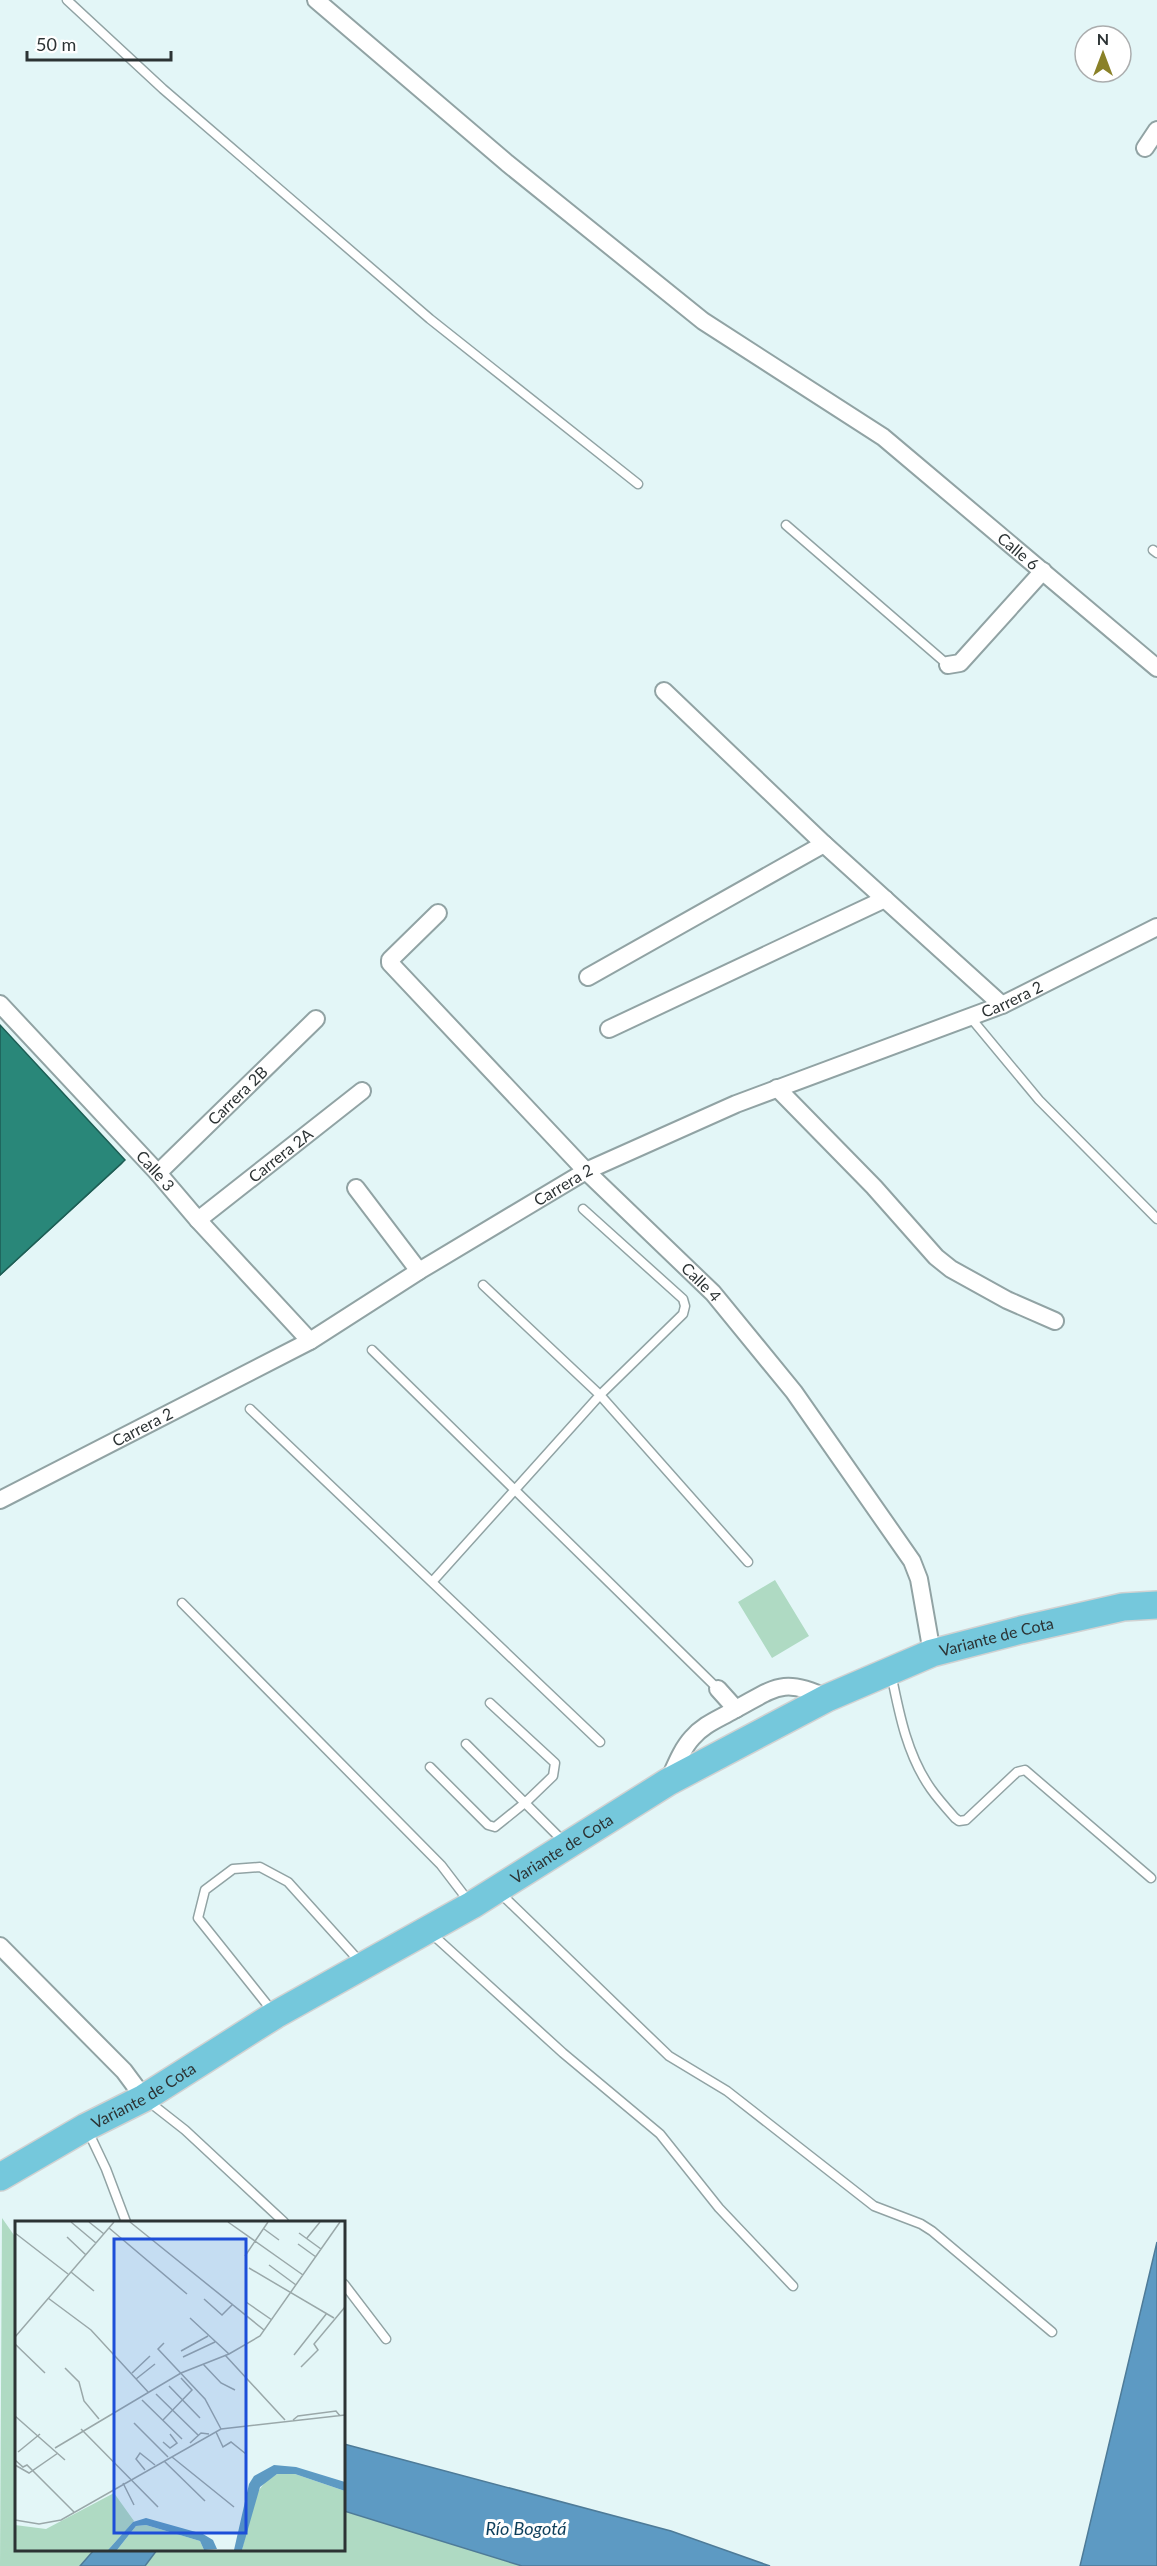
<svg xmlns="http://www.w3.org/2000/svg" width="1157" height="2566" viewBox="0 0 1157 2566" font-family="Lato,sans-serif">
  <style>
    .green { fill: #afdac3 }
    .water { fill: #5d9ac3; stroke: #4e7b98; stroke-width: 1.5 }
    .lines { fill: none; stroke-linecap: round; stroke-linejoin: round }
    .lane-casing { stroke: #91a3a4; stroke-width: 11 }
    .street-casing { stroke: #91a3a4; stroke-width: 20 }
    .primary-casing { stroke: #d1d2d2; stroke-width: 30 }
    .lane { stroke: #fff; stroke-width: 8 }
    .street { stroke: #fff; stroke-width: 16 }
    .primary { stroke: #75c8dc; stroke-width: 27 }
    .shaded-wall { fill: #1d5e55 }
    .building { fill: #298779; stroke: #1d5e55; stroke-width: 1.5 }
    .labels { text-anchor: middle; stroke-width: 6; stroke-linejoin: round; paint-order: stroke }
    .street-label { font-size: 16px; fill: #2c3334; stroke: #fff }
    .water-label { font-size: 18px; font-style: italic; fill: #0e3f5c; stroke: #fff }
    .inset-road { fill: none; stroke: #9aa8a9; stroke-width: 1.5 }
    .view { fill: #1d4ed8; fill-opacity: 0.15; stroke: #1d4ed8; stroke-width: 3 }
    .inset-edge { fill: none; stroke: #2c3334; stroke-width: 3 }
  </style>
  <rect width="100%" height="100%" fill="#e3f6f7"/>
  <path class="green" d="M775,1580L809,1636L772,1658L738,1602Z
    M2,2218L16,2238V2550H94L80,2566H0Z
    M344,2511L522,2566H145L157,2550H344Z"/>
  <path class="water" d="M1157,2242V2566H1080Z
    M344,2444L671,2531L770,2566H522L344,2511Z
    M94,2550H157L145,2566H80Z"/>
  <g class="lines">
    <g class="lane-casing">
      <path id="lane" d="M67,0L163,89L430,319L638,484
        M786,525L948,665
        M1153,550L1157,553
        M970,1017L1039,1100L1157,1219
        M483,1285L600,1395L748,1562
        M372,1350L718,1689
        M250,1409L600,1742
        M432,1582L600,1395L683,1314L685,1306L683,1299L583,1209
        M182,1603L441,1865L470,1903
        M891,1673C899,1713 907,1755 931,1789C938,1799 947,1809 955,1818L959,1821L966,1820L1017,1772L1025,1770L1151,1878
        M466,1744L564,1842
        M430,1767L488,1825L495,1827L526,1802L553,1776L555,1763L490,1703
        M499,1892L669,2056L727,2091L874,2206L921,2224L932,2231L1052,2332
        M432,1934L563,2053L660,2134L719,2208L793,2286
        M273,2012L198,1918L205,1890L233,1869L260,1867L288,1882L362,1964
        M148,2101L185,2130L284,2222
        M87,2129L106,2169L126,2222
        M344,2284L386,2339"/>
    </g>
    <g class="street-casing">
      <g id="street">
        <path id="s1" d="M316,0L507,163L703,321L883,437L1157,668"/>
        <path d="M1145,148L1157,130"/>
        <path d="M948,665L960,663L1043,571"/>
        <path d="M664,691L824,844L1002,1005"/>
        <path id="s2" d="M438,913L390,960V963L586,1171L713,1293L794,1392L912,1561L919,1579L932,1653"/>
        <path d="M588,977L824,844"/>
        <path id="s3" d="M0,1004L158,1173L198,1220L310,1341"/>
        <path d="M609,1029L885,899"/>
        <path d="M777,1088L874,1187L936,1257L951,1269L1007,1300L1055,1321"/>
        <path id="s4" d="M158,1173L316,1019"/>
        <path d="M356,1188L419,1271"/>
        <path id="s5" d="M198,1220L362,1091"/>
        <path id="s6" d="M0,1500L310,1341L419,1271L586,1171L736,1104L1002,1005L1157,927"/>
        <path d="M718,1689L736,1709"/>
        <path d="M668,1782C675,1767 681,1750 692,1738C704,1724 719,1719 734,1710C774,1689 782,1676 827,1698"/>
        <path d="M0,1946L124,2071L144,2098"/>
      </g>
    </g>
    <g class="primary-casing">
      <g id="primary">
        <path id="s7" d="M0,2177L86,2127L144,2098L275,2015L472,1905L668,1782L827,1698L932,1653L1021,1630L1123,1607L1157,1605"/>
      </g>
    </g>
    <use href="#lane" class="lane"/>
    <use href="#street" class="street"/>
    <use href="#primary" class="primary"/>
  </g>
  <path class="shaded-wall" d="M125,1160L122,1164L0,1276V1275Z"/>
  <path class="building" d="M0,1025L125,1160L0,1275Z"/>
  <g class="labels">
    <g class="street-label">
      <text dy="6" stroke="none"><textPath href="#s1" startOffset="894">Calle 6</textPath></text>
      <text dy="6" stroke="none"><textPath href="#s6" startOffset="1132">Carrera 2</textPath></text>
      <text dy="6" stroke="none"><textPath href="#s4" startOffset="111">Carrera 2B</textPath></text>
      <text dy="6" stroke="none"><textPath href="#s5" startOffset="105">Carrera 2A</textPath></text>
      <text dy="6" stroke="none"><textPath href="#s3" startOffset="228">Calle 3</textPath></text>
      <text dy="6" stroke="none"><textPath href="#s6" startOffset="646">Carrera 2</textPath></text>
      <text dy="6" stroke="none"><textPath href="#s2" startOffset="516">Calle 4</textPath></text>
      <text dy="6" stroke="none"><textPath href="#s6" startOffset="160">Carrera 2</textPath></text>
      <text dy="6" stroke="none"><textPath href="#s7" startOffset="1137">Variante de Cota</textPath></text>
      <text dy="6" stroke="none"><textPath href="#s7" startOffset="651">Variante de Cota</textPath></text>
      <text dy="6" stroke="none"><textPath href="#s7" startOffset="165">Variante de Cota</textPath></text>
    </g>
    <g class="water-label">
      <text x="526" y="2535">Río Bogotá</text>
    </g>
  </g>
  <g transform="translate(15 2221)">
    <rect width="330" height="330" fill="#e3f6f7"/>
    <path d="M262,253H280L330,270V329H227L239,276L250,261ZM99,272L119,300L93,329H0V304L31,308ZM131,304L185,320L189,329H102L121,305Z" fill="#afdac3"/>
    <path d="M259,244L281,246L330,261V270L280,253H262L245,266L227,329H219L234,263L239,255ZM131,297L188,313L198,319L202,328L189,329L185,320L131,304L121,305L102,329H93L118,301Z" fill="#5d9ac3"/>
    <path class="inset-road" d="M56,1L81,22M74,1L89,13M115,1L249,109M213,1L288,54M94,7L172,73M249,8L264,19M0,12L53,53M284,12L306,28M52,16L71,34M292,17L305,1M283,23L301,36M230,35L253,1M254,44L281,64M234,47L319,97M56,51L79,70M33,77L76,109L134,172M189,78L207,94L218,83M231,81L257,99M175,97L214,133M0,116L99,1M149,122L143,128L190,178L206,208M0,123L30,152M166,130L193,115M210,134L270,199M279,134L312,92M168,136L200,121M188,143L206,162L220,169M286,146L303,129L299,123L330,86M50,147L64,161L69,180L84,198M117,152L135,135M121,158L140,143M154,165L185,197M141,173L183,214M127,179L167,218M0,195L50,239M148,199L177,169L166,157M278,199L283,195L321,190L325,195M119,202L153,236M66,208L143,286M201,211L208,226L216,221L231,233M148,221L155,227L162,222L155,213M175,222L186,212L194,213M40,227L166,152L214,133L245,115L325,1M3,231L25,213M157,236L219,286M0,239L8,246L12,244L59,291M149,240L190,280M0,244L14,252L43,232M130,249L121,238L125,232L140,244M108,262L119,284M0,299L24,303L46,299L206,208L330,194"/>
    <path class="view" d="M99,18H231V312H99Z"/>
    <rect width="330" height="330" class="inset-edge"/>
  </g>
  <g transform="translate(1103 54)"><circle r="28" fill="#ffffff" stroke="#abadae" stroke-width="1.5"/>
  <path d="M0-4.5L10 22L0 15L-10 22Z" fill="#8a8128"/>
  <text y="-9" font-size="16" font-weight="bold" text-anchor="middle" fill="#2c3334">N</text>
  </g>
  <path d="M27 51v9h144v-9" fill="none" stroke="#2c3334" stroke-width="3"/>
  <text x="36" y="51" font-size="18" fill="#2c3334" stroke="#ffffff" stroke-width="4.5" paint-order="stroke">50 m</text>
</svg>
